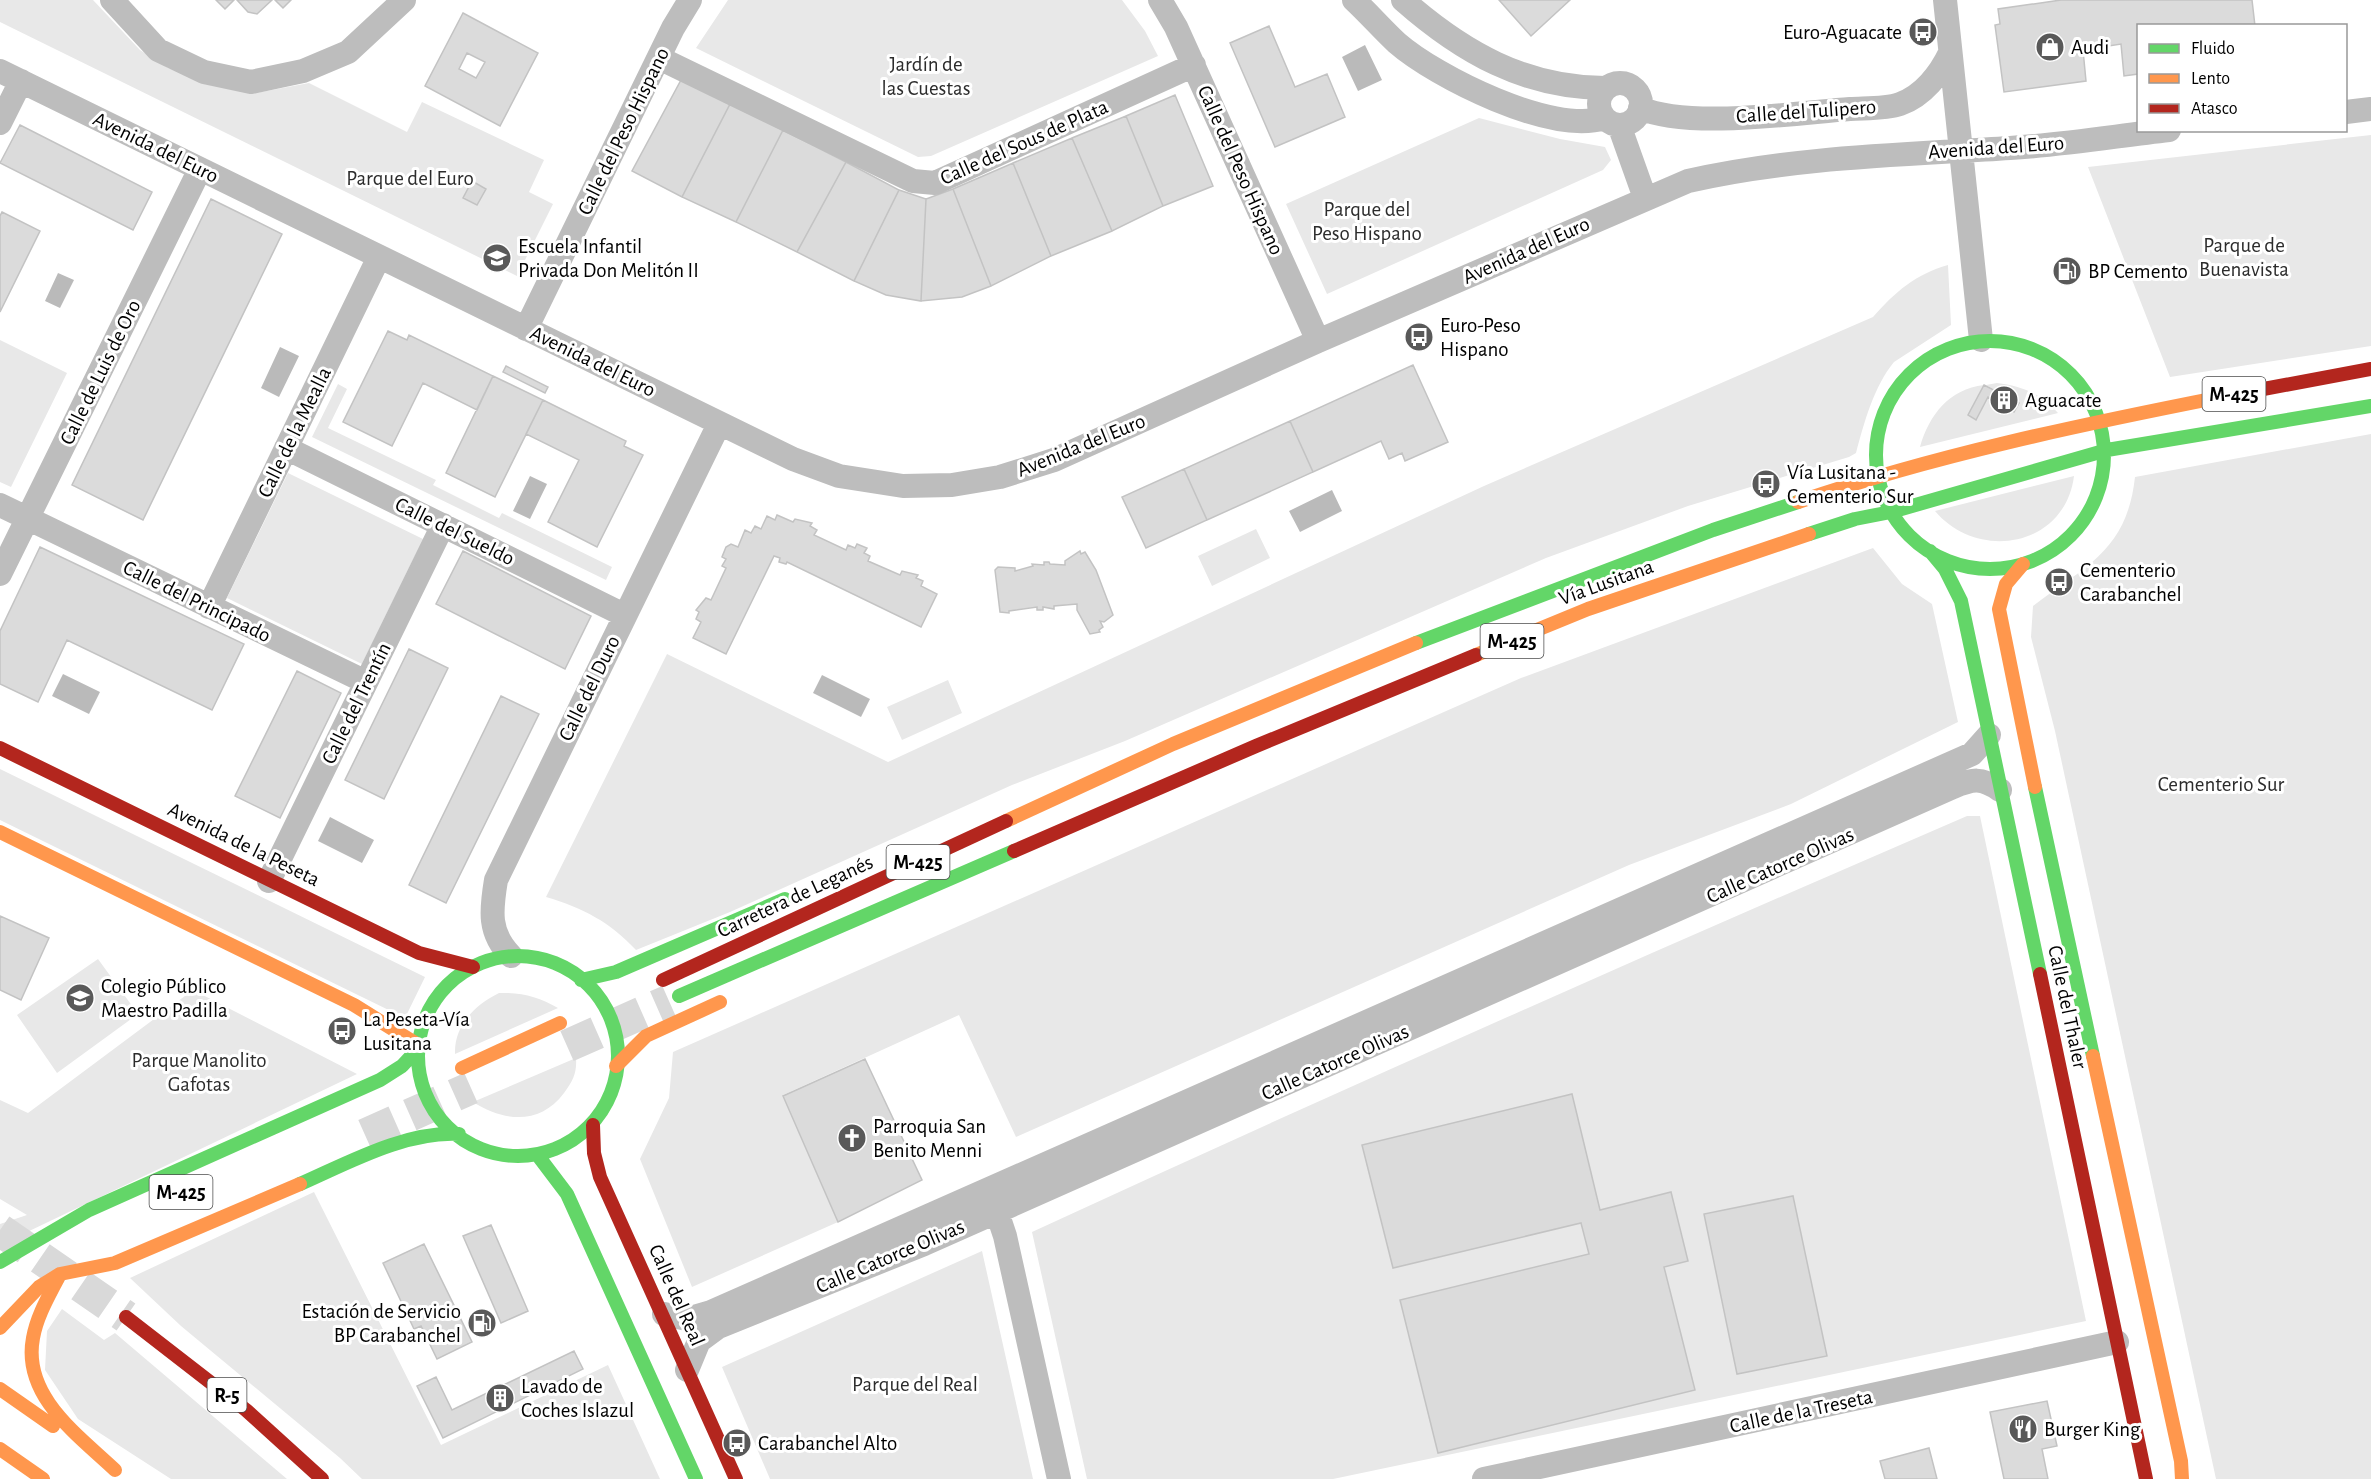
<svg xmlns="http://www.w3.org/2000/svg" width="2371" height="1479" viewBox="0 0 2371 1479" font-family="'Alegreya Sans',sans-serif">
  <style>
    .green { fill: #e8e8e8 }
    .water { fill: #bababa }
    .building { fill: #dbdbdb; stroke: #c3c3c3; stroke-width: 1.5; fill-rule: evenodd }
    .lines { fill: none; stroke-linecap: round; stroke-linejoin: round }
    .primary-tunnel { stroke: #d9d9d9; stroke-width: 33; stroke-dasharray: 33 16; stroke-linecap: butt }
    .highway-tunnel { stroke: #d9d9d9; stroke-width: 33; stroke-dasharray: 33 16; stroke-linecap: butt }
    .street { stroke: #bdbdbd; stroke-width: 24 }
    .fast { stroke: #63d668; stroke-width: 14 }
    .slow { stroke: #ff974d; stroke-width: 14 }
    .jam { stroke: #b3261e; stroke-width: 14 }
    .labels { text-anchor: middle; stroke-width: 6; stroke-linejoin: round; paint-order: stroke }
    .shield { fill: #fff; stroke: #4c4c4c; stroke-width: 1.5 }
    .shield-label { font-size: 20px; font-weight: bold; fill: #000 }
    .poi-label { font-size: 21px; fill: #000; stroke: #fff; text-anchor: start }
    .park-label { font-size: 21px; fill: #2c2c2c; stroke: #fff }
    .street-label { font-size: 21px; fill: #000; stroke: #fff }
  </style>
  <rect width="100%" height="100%" fill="#fff"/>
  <path class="green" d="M0,0H93L140,50L168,68L256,93L309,83L407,132L422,102L544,160L529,192L553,204L517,276L0,22Z
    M728,0H1122L1145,31L1158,56L931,156L918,157L696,48Z
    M1479,118L1560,139L1605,147L1611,160L1603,170L1327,294L1286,204Z
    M2371,135V346L2170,377L2088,167Z
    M1948,265L1951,325L1894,362C1874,386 1864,423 1856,453L1849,457L1688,506L1546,558L1125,741L1012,785L730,912L636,950C610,922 583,908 546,897L667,654L888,762L1484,486L1873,317C1895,292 1916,274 1948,265Z
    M0,340L67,373L11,487L0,482Z
    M1997,383C2022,386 2042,394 2058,413L1920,447C1929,415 1949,389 1984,385L1968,415L1975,420L1988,397L2014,411L2019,403L1986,385Z
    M338,384L347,389L328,428L436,480L433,485L499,518L502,513L612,567L606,580L312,437Z
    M2371,434V1479H2216L2055,731L2031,637L2033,606C2087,565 2127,550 2135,477Z
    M288,473L423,539L362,664L227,598Z
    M2074,476C2065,547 1978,562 1935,511Z
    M1256,529L1270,558L1212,586L1198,556Z
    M1873,548L1902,584L1932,604L1958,722L1791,804L1629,865L1016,1137L959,1015L783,1095L838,1222L692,1287L640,1159L669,1098L673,1052L1521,678Z
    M948,680L962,713L902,740L887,707Z
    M0,769L425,977L405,1018L0,820Z
    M1967,816H1980L2086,1321L1333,1479H1087L1032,1232C1342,1089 1654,951 1967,816Z
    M98,959L138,1014L57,1073L17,1015Z
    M193,990L357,1074L0,1245V1224L27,1215L0,1199V1100L28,1113Z
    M499,993C522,992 539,997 558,1008L455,1054C454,1025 475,1005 499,993Z
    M576,1058C577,1073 573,1081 564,1093C540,1125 505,1122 473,1102Z
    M314,1192L441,1445L608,1365L660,1479H362L340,1458L181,1326L130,1278Z
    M982,1251L1033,1479H770L722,1367Z
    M62,1309L104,1340L115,1333L287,1479H171L78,1419L45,1370L47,1331Z"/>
  <path class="water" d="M1365,45L1382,80L1358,91L1342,57Z
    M58,273L74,280L60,308L45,301Z
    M280,347L299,356L279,397L261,388Z
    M530,476L547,484L530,519L513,511Z
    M1332,490L1342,511L1300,532L1289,511Z
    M63,674L100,692L89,714L52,696Z
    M822,675L870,699L861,717L813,693Z
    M330,817L374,840L362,863L318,841Z"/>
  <path class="building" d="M216,0H234L225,9Z
    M237,0H272L257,14L248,12Z
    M275,0H291L283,8Z
    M1499,0H1570L1531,36Z
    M2061,0H2252L2255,26H2138V74L2124,76L2121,44L2083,50L2086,81L2004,92L1995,25L2000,24L1998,9Z
    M463,13L538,53L500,126L425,86ZM467,53L485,62L476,78L459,69Z
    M1269,26L1295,87L1327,74L1345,117L1275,147L1230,43Z
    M681,80L730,104L682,197L632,171Z
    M1175,95L1213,186L1163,206L1126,116Z
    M730,104L783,130L736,222L682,197Z
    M1126,116L1163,206L1112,231L1072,138Z
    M20,125L152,192L133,230L0,163Z
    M783,130L846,162L797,252L736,222Z
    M1072,138L1112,231L1051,256L1013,163Z
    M846,162L899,190L854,281L797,252Z
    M1013,163L1051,256L991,286L953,189Z
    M472,181L486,189L477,205L463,198Z
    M953,189L991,286L962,297L921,301L926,199Z
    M899,190L926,199L921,301L886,295L854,281Z
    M211,199L282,234L143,520L72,485Z
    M2,212L40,231L0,312V216Z
    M388,331L407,340L409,335L493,376L477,410L423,383L392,446L343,422Z
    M1413,365L1448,442L1405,461L1402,453L1389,459L1381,441L1313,472L1290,421Z
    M506,366L548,387L545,393L503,372Z
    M493,376L543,400L495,497L446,473Z
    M1984,385L2019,403L2014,412L1988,397L1976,420L1968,415Z
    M543,400L626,441L624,446L643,455L597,547L548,522L579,460L526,434Z
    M1290,421L1313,472L1207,520L1184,469Z
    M1184,469L1207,520L1146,548L1122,497Z
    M777,515L793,522L795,519L812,523L810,526L817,530L814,535L846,550L848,545L855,548L857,544L867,548L864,553L870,556L868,561L900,575L902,571L918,575L916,578L923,581L921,586L937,594L921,627L787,562L786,564L779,562L780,558L774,556L726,654L693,638L701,622L696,619L699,612L696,610L706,598L711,600L726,568L722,566L726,559L722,557L726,547L731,544L738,547L745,530L751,533L755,526L761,529L767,516L775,520Z
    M40,547L244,644L212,710L67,640L38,702L0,684V631Z
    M463,551L591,616L565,669L436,604Z
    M1080,551L1081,554L1085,552L1096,570L1113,615L1104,622L1100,621L1103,627L1099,630L1100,632L1090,634L1077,610V604L1054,606V609L1043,607V610H1037V607L1009,611V613L1000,612L995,570L998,567L1015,568V571L1033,566L1032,564L1044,565V562H1049L1050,564L1065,565V561Z
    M409,649L448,668L384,799L345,780Z
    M297,671L341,693L280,818L235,796Z
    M501,696L539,714L446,903L409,885Z
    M0,916L49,938L21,1000L0,990Z
    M865,1059L922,1180L838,1222L783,1096Z
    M1572,1094L1600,1210L1671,1192L1688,1261L1664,1267L1695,1390L1438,1453L1400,1300L1589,1254L1581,1223L1393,1268L1362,1145Z
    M1793,1196L1827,1356L1737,1374L1704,1214Z
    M491,1225L528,1311L501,1323L463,1236Z
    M424,1244L472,1342L437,1359L421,1326L414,1329L383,1263Z
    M574,1351L583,1369L443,1438L417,1386L436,1377L452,1410Z
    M2047,1401L2057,1446L2042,1449L2048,1479H2004L1990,1412Z
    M1929,1448L1937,1479H1885L1880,1461Z"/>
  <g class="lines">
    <path class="primary-tunnel" d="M567,1046L669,1001
      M365,1135L471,1088"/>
    <path class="highway-tunnel" d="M0,1230L126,1317"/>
    <path class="street" d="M112,0L158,50L204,72L251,82L303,71L348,52L404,0
      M1160,0L1176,27L1318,341
      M1354,0C1369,14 1382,29 1397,43C1436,77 1552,135 1604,118
      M1403,0C1462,52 1525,88 1605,88
      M1945,0L1981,340
      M659,58L913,181L935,183L1194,65
      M0,71L793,459L839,476L903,486L952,485L1000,477L1054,460L1318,341L1688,181C1793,157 1903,155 2010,148C2063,145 2116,136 2169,130
      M1599 104a21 21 0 1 1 42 0a21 21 0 1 1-42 0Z
      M1640,108C1688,129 1796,113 1850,109C1865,108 1886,109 1900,104C1923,96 1940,74 1950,53
      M2346,112L2371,109
      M0,123L21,81
      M1619,125L1645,198
      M526,329L673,28L690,0
      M286,448L624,615
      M0,505L366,682
      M0,574L200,169
      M209,607L379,257
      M269,881L443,525
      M511,956C488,933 491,910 496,880L719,424
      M997,1212L1005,1236L1059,1479
      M664,1314L687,1319L711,1312L1972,754L1989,735
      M687,1370L699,1341L718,1327L924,1244L1953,787C1973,779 1981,777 2000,790
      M1484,1479L2117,1342"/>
    <path class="fast" d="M1876 455a114 114 0 1 1 228 0a114 114 0 1 1-228 0Z
      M1809,534L1855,519L1891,512L2107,450L2371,406
      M1930,551L1945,569L1961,601L2040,974
      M1416,643L1713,530L1798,502
      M2035,787L2093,1056
      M418 1056a100 100 0 1 1 200 0a100 100 0 1 1-200 0Z
      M581,980L616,972L785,899
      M679,996L1014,851
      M539,1157L567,1194L696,1479
      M300,1184C348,1163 405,1131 459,1134
      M0,1262L89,1210L380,1080L402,1066L415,1052"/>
    <path class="slow" d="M1798,502C1936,455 2079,425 2221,397
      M2023,564L2006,584L1999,609L2035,787
      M1476,655L1588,609L1809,534
      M1006,821L1173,744L1416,643
      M0,832L354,1005L415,1043
      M2093,1056L2181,1461L2182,1479
      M616,1066L646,1036L720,1002
      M462,1068L560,1023
      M60,1274C50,1294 37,1315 33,1338C22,1396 78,1435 115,1470
      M0,1328L39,1287L60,1274L115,1263L300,1184
      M0,1389L53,1426
      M0,1449L43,1479"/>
    <path class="jam" d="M2221,397L2371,369
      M0,748L419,953L473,967
      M1014,851L1256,746L1476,655
      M2040,974L2146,1479
      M663,980L1006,821
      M593,1125L594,1153L600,1177L736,1479
      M126,1317L246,1410L322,1479"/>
  </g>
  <defs>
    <g id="bus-disc" transform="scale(1.5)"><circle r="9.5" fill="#595959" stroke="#fff"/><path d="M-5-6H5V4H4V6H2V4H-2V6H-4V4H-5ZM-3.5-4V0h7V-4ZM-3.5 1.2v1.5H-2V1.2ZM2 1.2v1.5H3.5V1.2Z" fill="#fff"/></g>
    <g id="shop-disc" transform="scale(1.5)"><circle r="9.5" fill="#595959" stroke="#fff"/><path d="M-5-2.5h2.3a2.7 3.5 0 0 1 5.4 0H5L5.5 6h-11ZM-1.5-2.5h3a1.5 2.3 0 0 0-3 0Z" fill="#fff"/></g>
    <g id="school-disc" transform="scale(1.5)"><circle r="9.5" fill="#595959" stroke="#fff"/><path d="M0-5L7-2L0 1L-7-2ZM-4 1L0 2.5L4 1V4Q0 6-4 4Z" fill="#fff"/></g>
    <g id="fuel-disc" transform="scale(1.5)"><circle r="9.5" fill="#595959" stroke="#fff"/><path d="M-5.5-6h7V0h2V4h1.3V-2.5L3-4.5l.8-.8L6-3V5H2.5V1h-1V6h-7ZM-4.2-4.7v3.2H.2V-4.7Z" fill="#fff"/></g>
    <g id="building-disc" transform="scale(1.5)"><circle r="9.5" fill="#595959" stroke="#fff"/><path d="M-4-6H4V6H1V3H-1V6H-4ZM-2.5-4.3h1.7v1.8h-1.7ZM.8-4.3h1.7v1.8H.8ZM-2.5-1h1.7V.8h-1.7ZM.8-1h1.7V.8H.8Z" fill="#fff"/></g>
    <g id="church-disc" transform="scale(1.5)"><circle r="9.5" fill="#595959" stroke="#fff"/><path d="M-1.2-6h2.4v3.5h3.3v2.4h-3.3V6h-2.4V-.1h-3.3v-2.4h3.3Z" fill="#fff"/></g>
    <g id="restaurant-disc" transform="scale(1.5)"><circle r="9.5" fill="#595959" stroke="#fff"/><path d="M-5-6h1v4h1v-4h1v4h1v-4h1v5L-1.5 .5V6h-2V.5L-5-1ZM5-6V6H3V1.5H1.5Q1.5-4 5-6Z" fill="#fff"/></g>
  </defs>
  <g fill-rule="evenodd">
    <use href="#bus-disc" x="1923" y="32"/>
    <use href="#shop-disc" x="2050" y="47"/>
    <use href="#school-disc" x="497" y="258"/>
    <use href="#fuel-disc" x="2067" y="271"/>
    <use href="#bus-disc" x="1419" y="337"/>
    <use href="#building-disc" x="2004" y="400"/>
    <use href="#bus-disc" x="1766" y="484"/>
    <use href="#bus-disc" x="2059" y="582"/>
    <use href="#school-disc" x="80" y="998"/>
    <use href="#bus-disc" x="342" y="1031"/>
    <use href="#church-disc" x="852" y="1138"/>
    <use href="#fuel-disc" x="482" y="1323"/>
    <use href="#building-disc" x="500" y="1398"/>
    <use href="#restaurant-disc" x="2023" y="1429"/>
    <use href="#bus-disc" x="737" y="1443"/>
  </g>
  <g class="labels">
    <g class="shield">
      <rect x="2202.5" y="377" width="63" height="34" rx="4.5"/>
      <rect x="1480.5" y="624" width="63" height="34" rx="4.5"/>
      <rect x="886.5" y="845" width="63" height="34" rx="4.5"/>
      <rect x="149.5" y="1175" width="63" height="34" rx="4.5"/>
      <rect x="207.5" y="1378" width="39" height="34" rx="4.5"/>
    </g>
    <g class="shield-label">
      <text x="2234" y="401">M-425</text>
      <text x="1512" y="648">M-425</text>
      <text x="918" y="869">M-425</text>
      <text x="181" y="1199">M-425</text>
      <text x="227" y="1402">R-5</text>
    </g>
    <g class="poi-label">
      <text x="1902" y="39" text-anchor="end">Euro-Aguacate</text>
      <text x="2071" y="54">Audi</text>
      <text x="518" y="253">Escuela Infantil<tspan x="518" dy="24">Privada Don Melitón II</tspan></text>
      <text x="2088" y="278">BP Cemento</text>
      <text x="1440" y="332">Euro-Peso<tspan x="1440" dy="24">Hispano</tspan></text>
      <text x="2025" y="407">Aguacate</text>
      <text x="1787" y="479">Vía Lusitana -<tspan x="1787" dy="24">Cementerio Sur</tspan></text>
      <text x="2080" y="577">Cementerio<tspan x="2080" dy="24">Carabanchel</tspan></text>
      <text x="101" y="993">Colegio Público<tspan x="101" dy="24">Maestro Padilla</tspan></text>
      <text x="363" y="1026">La Peseta-Vía<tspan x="363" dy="24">Lusitana</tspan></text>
      <text x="873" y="1133">Parroquia San<tspan x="873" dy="24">Benito Menni</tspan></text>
      <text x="461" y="1318" text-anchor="end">Estación de Servicio<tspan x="461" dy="24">BP Carabanchel</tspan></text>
      <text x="521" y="1393">Lavado de<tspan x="521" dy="24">Coches Islazul</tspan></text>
      <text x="2044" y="1436">Burger King</text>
      <text x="758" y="1450">Carabanchel Alto</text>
    </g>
    <g class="park-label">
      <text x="926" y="71">Jardín de<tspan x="926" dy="24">las Cuestas</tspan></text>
      <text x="410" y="185">Parque del Euro</text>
      <text x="1367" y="216">Parque del<tspan x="1367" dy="24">Peso Hispano</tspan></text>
      <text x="2244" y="252">Parque de<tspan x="2244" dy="24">Buenavista</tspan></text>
      <text x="2221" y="791">Cementerio Sur</text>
      <text x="199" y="1067">Parque Manolito<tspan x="199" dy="24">Gafotas</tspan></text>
      <text x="915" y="1391">Parque del Real</text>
    </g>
    <g class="street-label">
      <text transform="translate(1806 111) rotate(-4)" y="7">Calle del Tulipero</text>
      <text transform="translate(623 131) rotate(-64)" y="7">Calle del Peso Hispano</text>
      <text transform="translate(1024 142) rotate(-24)" y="7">Calle del Sous de Plata</text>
      <text transform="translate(156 147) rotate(26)" y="7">Avenida del Euro</text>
      <text transform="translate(1996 147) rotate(-4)" y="7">Avenida del Euro</text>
      <text transform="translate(1241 170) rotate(66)" y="7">Calle del Peso Hispano</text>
      <text transform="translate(1526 250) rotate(-24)" y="7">Avenida del Euro</text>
      <text transform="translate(593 361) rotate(26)" y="7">Avenida del Euro</text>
      <text transform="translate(100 372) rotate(-64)" y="7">Calle de Luis de Oro</text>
      <text transform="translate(294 432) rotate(-64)" y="7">Calle de la Mealla</text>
      <text transform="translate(1081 445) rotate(-22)" y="7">Avenida del Euro</text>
      <text transform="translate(455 531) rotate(26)" y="7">Calle del Sueldo</text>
      <text transform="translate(1606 582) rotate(-20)" y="7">Vía Lusitana</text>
      <text transform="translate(197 601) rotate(26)" y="7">Calle del Principado</text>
      <text transform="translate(589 688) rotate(-64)" y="7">Calle del Duro</text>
      <text transform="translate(356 703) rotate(-64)" y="7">Calle del Trentín</text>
      <text transform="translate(244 844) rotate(26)" y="7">Avenida de la Peseta</text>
      <text transform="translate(1780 865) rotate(-24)" y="7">Calle Catorce Olivas</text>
      <text transform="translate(795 896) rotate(-25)" y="7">Carretera de Leganés</text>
      <text transform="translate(2068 1007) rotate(78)" y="7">Calle del Thaler</text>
      <text transform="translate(1335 1062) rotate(-24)" y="7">Calle Catorce Olivas</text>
      <text transform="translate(890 1256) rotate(-23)" y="7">Calle Catorce Olivas</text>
      <text transform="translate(677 1295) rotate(66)" y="7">Calle del Real</text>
      <text transform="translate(1801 1411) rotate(-12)" y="7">Calle de la Treseta</text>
    </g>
  </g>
  <rect x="2137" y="24" width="210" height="108" fill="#ffffff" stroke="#999999" stroke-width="1.5"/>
  <rect x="2149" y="44" width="30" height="9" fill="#63d668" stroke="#999999" stroke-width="1.5"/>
  <text x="2191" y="54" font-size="18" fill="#000000">Fluido</text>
  <rect x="2149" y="74" width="30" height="9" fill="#ff974d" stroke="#999999" stroke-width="1.5"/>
  <text x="2191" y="84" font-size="18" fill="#000000">Lento</text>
  <rect x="2149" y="104" width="30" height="9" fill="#b3261e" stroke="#999999" stroke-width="1.5"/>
  <text x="2191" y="114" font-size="18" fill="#000000">Atasco</text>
</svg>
